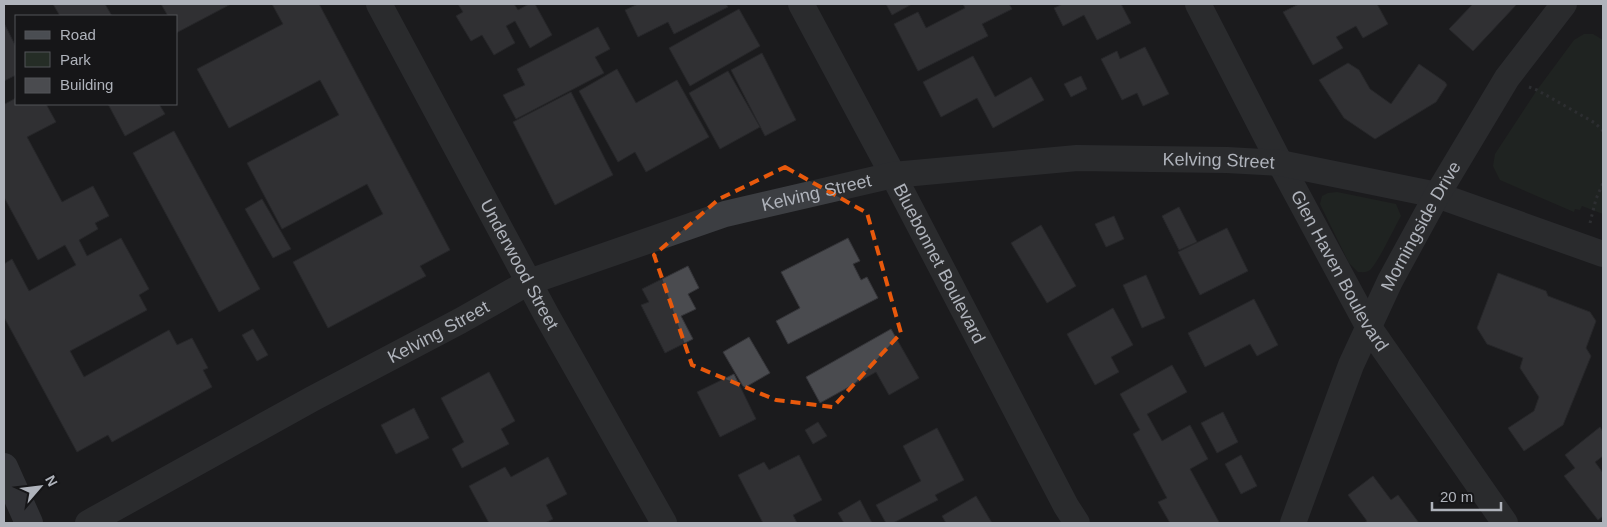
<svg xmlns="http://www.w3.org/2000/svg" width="1607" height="527" viewBox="0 0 1607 527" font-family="Helvetica,sans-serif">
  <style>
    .green { fill: #252d26 }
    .building { fill: #4a4b4f; stroke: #353539 }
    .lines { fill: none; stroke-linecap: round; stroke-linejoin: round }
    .path { stroke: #424549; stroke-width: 3; stroke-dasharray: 2.5 4; stroke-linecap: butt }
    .street { stroke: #3c3e42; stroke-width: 26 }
    .secondary { stroke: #4a4d52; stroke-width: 28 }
    .marked { fill: none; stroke: #e8590c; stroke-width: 4; stroke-dasharray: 10 6; stroke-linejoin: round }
    .labels { text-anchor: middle; stroke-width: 4; stroke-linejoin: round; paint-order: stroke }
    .street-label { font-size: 18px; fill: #afb3bb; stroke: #161618 }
  </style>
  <rect width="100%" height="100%" fill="#1b1b1d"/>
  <path class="green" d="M1584,34H1593L1603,40V214L1582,206L1580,210L1575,209L1574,212L1500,180L1493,166L1495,154L1537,90L1574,40Z
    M1337,192L1396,204L1401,216C1394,228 1379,261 1370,270C1366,273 1362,272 1358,272L1349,263L1320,204L1322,196L1328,193Z"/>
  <path class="building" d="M53,4H105L112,16H60Z
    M161,4H231L176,33V16H168Z
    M272,4H319L450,250L420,266L426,276L328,328L293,262L383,214L367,184L282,229L247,163L339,115L320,80L229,128L197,69L283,24Z
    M458,4H514L518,10L529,4H535L552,35L530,48L515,21L506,26L515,43L494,55L482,35L471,41L456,16L463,12Z
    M638,4H726L728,7L674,34L668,22L638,37L625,10Z
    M886,4H912L892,15Z
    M963,4H1009L1012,9L982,24L988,36L918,71L894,24L918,12L926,28L965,8Z
    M1063,4H1121L1131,23L1097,40L1084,15L1063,26L1054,8Z
    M1299,4H1377L1388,24L1363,38L1356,26L1336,37L1343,48L1313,65L1283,12Z
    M1473,4H1517L1473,51L1449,29Z
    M739,9L760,46L690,86L669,48Z
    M4,23L16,47V75L4,81Z
    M598,27L610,49L595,57L604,73L516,119L503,95L525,85L517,69Z
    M1145,47L1169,94L1143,106L1137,93L1122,100L1101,59L1117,51L1120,59Z
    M762,53L796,120L765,136L731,70Z
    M973,56L995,97L1031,77L1044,100L993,128L977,98L941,117L923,82Z
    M1348,63L1359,70L1370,89L1391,104L1419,64L1445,82L1447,85L1436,102L1375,139L1344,118L1319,80Z
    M617,69L636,103L677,80L709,137L646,172L635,152L618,162L579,91Z
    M728,71L760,127L720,149L689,93Z
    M1081,76L1087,89L1071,97L1064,84Z
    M571,92L613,175L555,205L513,122Z
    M16,98V104H46L56,122L27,137L62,202L93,186L109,216L95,223L98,229L79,240L87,256L121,238L149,289L139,295L147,310L70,351L84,377L169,330L177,345L192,338L208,368L203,370L212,387L112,442L108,435L77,452L4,317V264L12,259L29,291L76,265L65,245L38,260L4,197V101L5,104Z
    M108,104H159L165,114L125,136Z
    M174,131L260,289L219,312L133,153Z
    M262,199L291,249L273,258L245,209Z
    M1179,207L1197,242L1179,250L1162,216Z
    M1114,216L1124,239L1106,247L1095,224Z
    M1041,225L1076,286L1047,303L1011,243Z
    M1227,228L1248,271L1200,295L1178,252Z
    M848,238L860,261L853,264L861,280L867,277L878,298L788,344L776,321L800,308L781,272Z
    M688,266L699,288L688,294L696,309L681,316L693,339L665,353L641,305L649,302L642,289Z
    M1498,273L1546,291L1548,296L1590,312L1596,321L1586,348L1591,356L1563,425L1524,451L1508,428L1534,411L1539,397L1520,368L1523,358L1487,344L1477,328Z
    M1146,275L1165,318L1142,328L1123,285Z
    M1254,299L1278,345L1257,356L1250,344L1205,367L1188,333Z
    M1113,308L1133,345L1111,357L1119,372L1095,385L1067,334Z
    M253,329L268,355L257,361L242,335Z
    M891,329L919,378L889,395L876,372L820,403L806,377Z
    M749,337L770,373L744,388L723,352Z
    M1172,365L1187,392L1147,414L1162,441L1190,425L1208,459L1190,469L1219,522L1217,523H1170L1158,502L1167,498L1133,434L1140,430L1120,394Z
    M489,372L515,421L501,429L509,444L462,468L452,449L464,442L441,398Z
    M734,374L756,419L720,437L697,392Z
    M414,408L429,438L396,454L381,425Z
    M1223,412L1238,442L1217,453L1201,423Z
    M818,422L827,436L813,444L805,430Z
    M1600,427L1603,432V456L1595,462L1603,473V516L1598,520L1564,476L1575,468L1565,455Z
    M937,428L964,480L935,495L938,500L893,523H886L876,505L921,481L903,446Z
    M799,455L822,500L793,515L797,523H763L738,475L764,462L769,470Z
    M1241,455L1257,486L1241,494L1225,464Z
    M548,457L567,494L546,505L553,519L545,523H489L469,486L505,467L511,477Z
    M1373,476L1391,500L1398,495L1419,523H1364L1367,521L1348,495Z
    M976,496L992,523H946L942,516Z
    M860,500L872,523H844L838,513Z"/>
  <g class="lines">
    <path class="path" d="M1529,87L1537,90L1595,123L1603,131
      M1590,223L1596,199L1603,183"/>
    <g class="street">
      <path id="s1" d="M379,4L547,316L664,523"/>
      <path id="s2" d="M801,4L893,175L1066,506L1077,523"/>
      <path id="s3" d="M1198,4L1280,163L1368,326L1505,523"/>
      <path id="s4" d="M88,523L312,399L460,321L529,282L725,214L893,175L1077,158L1227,160L1280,163L1437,195L1603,254"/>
      <path id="s5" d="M1293,523L1351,365L1390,281L1437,195L1507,78L1564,4"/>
    </g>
    <path class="secondary" d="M4,467L29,523"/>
  </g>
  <path d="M0 0H1607V527H0ZM785,167L867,213L901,333L833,407L776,400L692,365L654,255L719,199Z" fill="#1b1b1d" fill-opacity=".55" fill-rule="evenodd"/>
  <path class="marked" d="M785,167L867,213L901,333L833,407L776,400L692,365L654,255L719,199Z"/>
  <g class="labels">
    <g class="street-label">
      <text dy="6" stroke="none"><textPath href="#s4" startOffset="1209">Kelving Street</textPath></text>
      <text dy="6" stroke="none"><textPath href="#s4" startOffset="804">Kelving Street</textPath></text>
      <text dy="6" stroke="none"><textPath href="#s5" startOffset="324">Morningside Drive</textPath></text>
      <text dy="6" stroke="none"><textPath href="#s2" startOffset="294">Bluebonnet Boulevard</textPath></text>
      <text dy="6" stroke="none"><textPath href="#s1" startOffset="296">Underwood Street</textPath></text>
      <text dy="6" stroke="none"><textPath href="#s3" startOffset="302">Glen Haven Boulevard</textPath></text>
      <text dy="6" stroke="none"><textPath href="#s4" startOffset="399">Kelving Street</textPath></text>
    </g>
  </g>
  <rect width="1607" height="527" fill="none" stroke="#afb3bb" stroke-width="10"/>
  <rect x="15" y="15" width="162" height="90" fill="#161618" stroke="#535559"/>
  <rect x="25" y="31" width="25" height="8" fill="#4a4d52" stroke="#535559"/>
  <text x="60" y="40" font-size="15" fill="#afb3bb">Road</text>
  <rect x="25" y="52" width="25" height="15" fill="#252d26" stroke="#535559"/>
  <text x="60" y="65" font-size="15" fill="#afb3bb">Park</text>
  <rect x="25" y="78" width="25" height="15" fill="#4a4b4f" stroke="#535559"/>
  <text x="60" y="90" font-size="15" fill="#afb3bb">Building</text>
  <g transform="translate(40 487) rotate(62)" stroke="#161618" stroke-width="4" paint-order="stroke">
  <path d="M0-4L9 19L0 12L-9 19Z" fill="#afb3bb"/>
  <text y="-8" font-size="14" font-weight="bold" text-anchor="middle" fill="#afb3bb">N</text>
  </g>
  <path d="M1432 502v8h69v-8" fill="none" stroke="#afb3bb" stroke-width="2.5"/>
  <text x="1440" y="502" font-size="15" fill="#afb3bb" stroke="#161618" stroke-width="4" paint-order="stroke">20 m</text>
</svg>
